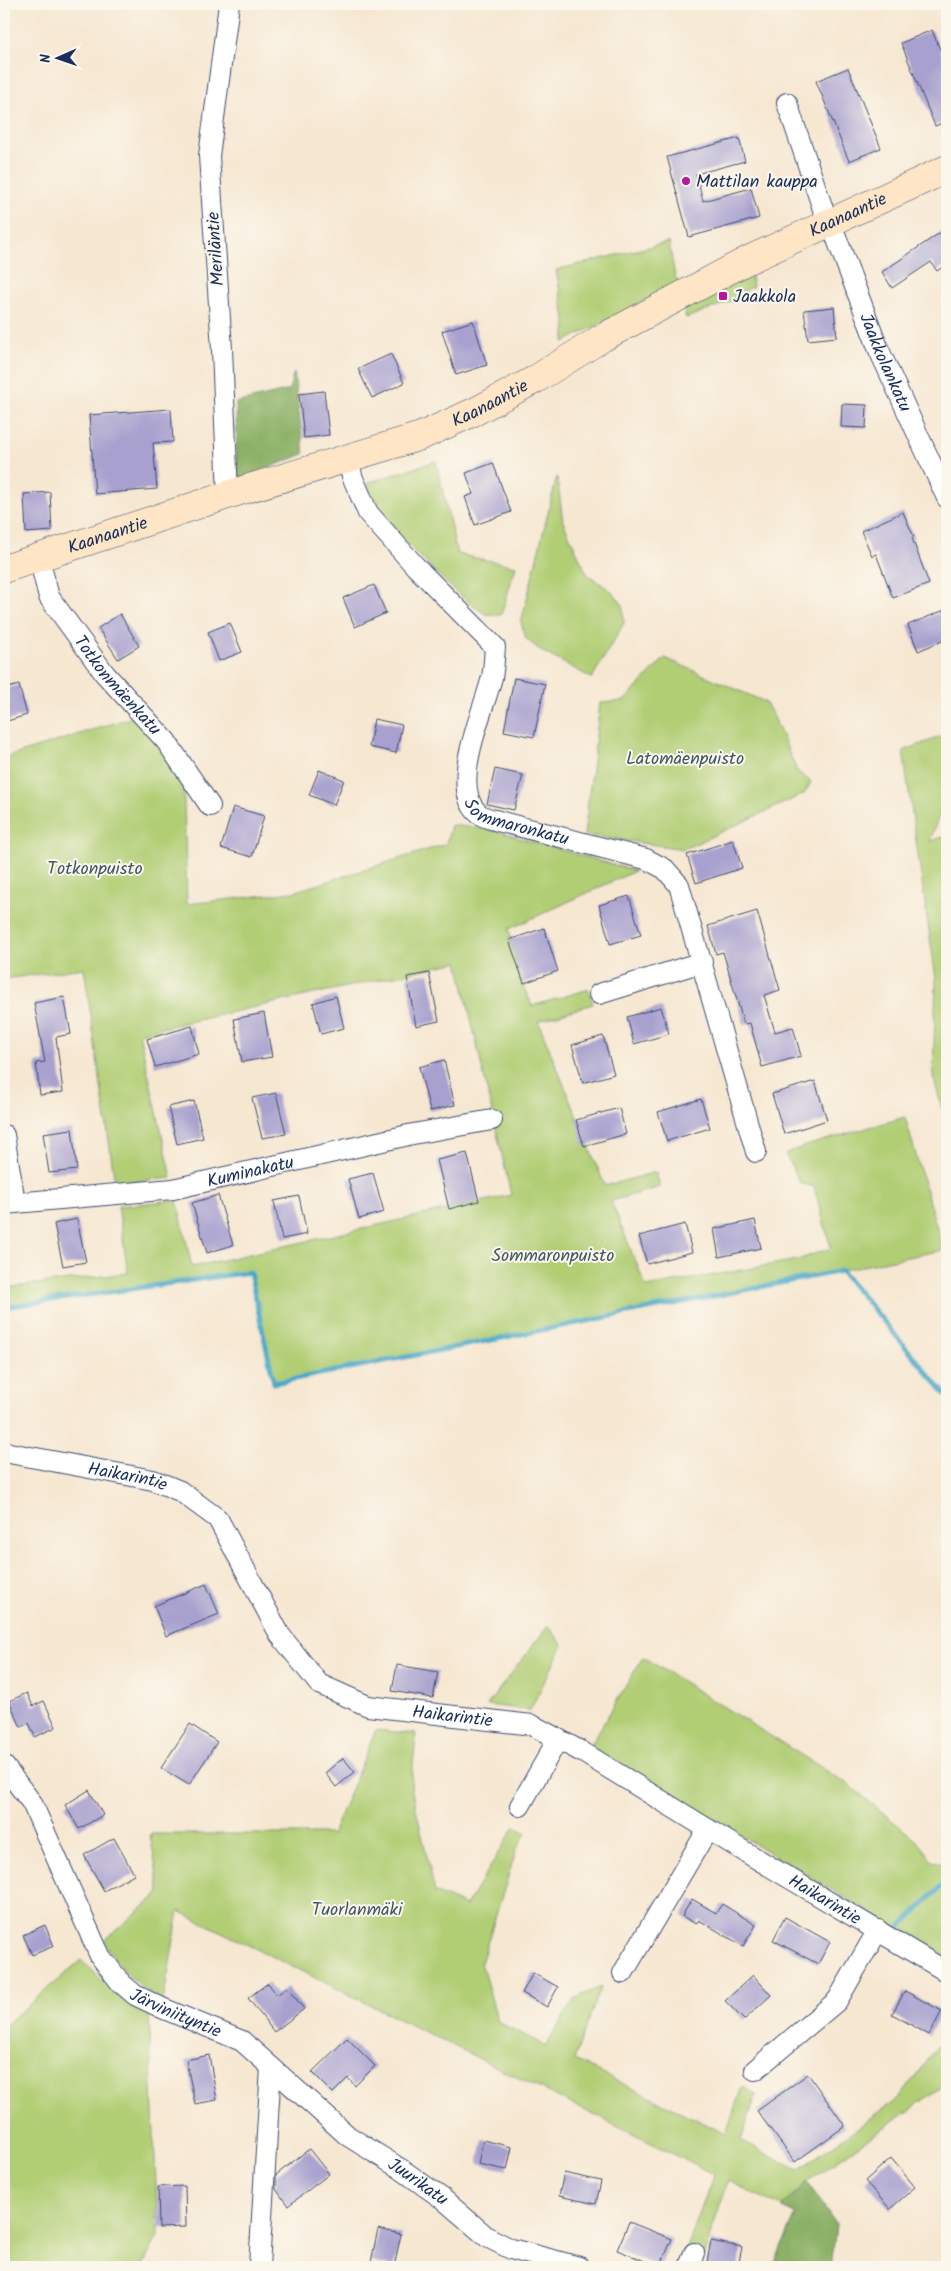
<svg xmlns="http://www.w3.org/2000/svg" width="951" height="2271" viewBox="0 0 951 2271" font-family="Kalam,sans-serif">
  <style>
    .green { fill: #b1ce74; stroke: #667e69 }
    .forest { fill: #8cb166; stroke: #547062 }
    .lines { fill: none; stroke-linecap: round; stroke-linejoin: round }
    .stream { stroke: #48a8c7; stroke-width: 5 }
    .building { fill: #a8a1cf }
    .street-casing { stroke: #3c4b6f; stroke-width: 22 }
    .secondary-casing { stroke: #3c4b6f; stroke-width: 29 }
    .street { stroke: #fff; stroke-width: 20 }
    .secondary { stroke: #fde5c5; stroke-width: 28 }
    .poi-dot { fill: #b5179e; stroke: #fbf7ec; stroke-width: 2 }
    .labels { text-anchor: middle; stroke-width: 4; stroke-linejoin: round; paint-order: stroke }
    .poi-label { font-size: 18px; fill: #1b2f5e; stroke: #fbf7ec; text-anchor: start }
    .street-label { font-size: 18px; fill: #1b2f5e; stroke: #fbf7ec }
    .park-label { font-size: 18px; fill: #405764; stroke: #fbf7ec }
  </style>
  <rect width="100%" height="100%" fill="#fbf7ec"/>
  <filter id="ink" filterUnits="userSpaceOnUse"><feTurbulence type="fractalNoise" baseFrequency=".02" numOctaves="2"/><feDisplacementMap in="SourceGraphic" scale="10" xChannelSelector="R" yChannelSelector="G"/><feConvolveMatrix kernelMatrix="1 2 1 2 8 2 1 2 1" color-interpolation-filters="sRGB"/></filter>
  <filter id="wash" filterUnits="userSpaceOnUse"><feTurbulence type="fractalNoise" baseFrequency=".0096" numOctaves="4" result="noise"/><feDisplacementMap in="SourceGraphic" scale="20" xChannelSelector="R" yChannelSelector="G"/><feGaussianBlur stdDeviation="1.12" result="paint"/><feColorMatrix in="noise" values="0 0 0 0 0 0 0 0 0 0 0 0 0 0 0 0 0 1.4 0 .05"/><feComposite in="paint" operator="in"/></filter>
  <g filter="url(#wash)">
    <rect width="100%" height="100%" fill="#f6e7d1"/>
    <path class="green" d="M669,242L675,277L679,283L564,342L566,324L556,270Z
      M748,260L753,286L729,302L686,318L680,296Z
      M436,461L457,554L516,566L501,615L485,614L457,593L408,545L378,514L367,483Z
      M557,476L563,522L587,574L611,591L623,605L624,623L592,678L541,651L526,639L521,623Z
      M665,658L765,702L773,715L797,771L811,782L804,794L684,849L584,835L600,703L624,701Z
      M133,717L183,766L187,904L293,892L446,844L451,825L492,830L635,871L509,929L519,974L532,1006L589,989L593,1004L538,1021L605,1186L656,1172L660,1187L611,1201L646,1287L797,1260L831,1248L814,1187L800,1183L785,1154L805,1146L905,1117L943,1250L274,1383L250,1272L4,1307V1288L128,1273L118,1206L177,1200L192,1267L511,1195L458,962L139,1033L172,1178L115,1183L84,968L4,979V758Z
      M947,734V793L930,841L947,836V1125L933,1077L936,979L903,751Z
      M548,1626L563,1645L530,1710L487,1705Z
      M643,1657L848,1784L916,1840L932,1860L947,1865V1958L590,1746Z
      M376,1730L416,1734L411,1787L435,1892L466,1906L515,1826L526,1833L516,1851L481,1963L498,2022L546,2046L575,1998L601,1987L574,2060L726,2134L742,2086L756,2095L741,2141L798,2170L899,2098L947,2033V2081L939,2089L807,2182L836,2224L831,2267H773L796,2214L728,2181L700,2267H680L714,2174L179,1911L163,2002C135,1985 121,1969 103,1941L160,1893L150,1834H332Z
      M81,1960L123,2000L149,2012L158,2236L142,2267H4V2026Z"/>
    <path class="forest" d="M294,372L304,454L237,480L236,403L289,390Z
      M807,2182L836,2224L831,2267H773L796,2214L781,2207Z"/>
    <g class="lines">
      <path class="stream" d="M4,1307L250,1272L274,1383L841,1271L947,1396
        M892,1935L947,1881"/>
    </g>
    <g id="blocks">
      <path class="building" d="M932,30L947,67V121L935,126L901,43Z
        M848,68L881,148L849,161L816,81Z
        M739,138L745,161L696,174L703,201L751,188L759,218L689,237L667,157Z
        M947,228V264L937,271L931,262L892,288L882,272Z
        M834,307L837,337L808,340L804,310Z
        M473,321L487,365L456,375L442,331Z
        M391,354L404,383L372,398L358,369Z
        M324,391L329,435L304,438L299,394Z
        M842,404L867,405L866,428L841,427Z
        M171,409L173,442L153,443L157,489L95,494L89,415Z
        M493,463L511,512L475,525L465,497L473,494L466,473Z
        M50,492L52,531L26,533L24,494Z
        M903,512L914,537L912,538L929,584L893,598L876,554L872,556L861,531Z
        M374,585L386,613L355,627L343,598Z
        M947,609V639L918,651L908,625Z
        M120,614L139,646L118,659L98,628Z
        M230,623L242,652L219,661L208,632Z
        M514,678L545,684L534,737L504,731Z
        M19,685L27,715L4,722V689Z
        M374,719L402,725L396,753L369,747Z
        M495,769L523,775L514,810L487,804Z
        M319,770L344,780L334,805L309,795Z
        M233,807L264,816L252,857L221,848Z
        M733,840L742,868L696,883L687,855Z
        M629,896L641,935L610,944L599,905Z
        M757,911L780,990L764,995L775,1032L793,1027L801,1056L762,1067L750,1023L744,1024L723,952L716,954L708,926Z
        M544,928L558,971L524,983L509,940Z
        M429,973L439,1021L416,1026L407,977Z
        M336,996L344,1028L321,1034L313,1003Z
        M64,997L71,1034L56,1037L63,1092L40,1095L36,1063L45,1062L34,1003Z
        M661,1007L669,1034L634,1044L627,1017Z
        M264,1013L272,1057L242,1062L234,1019Z
        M192,1026L199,1054L155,1067L147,1039Z
        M603,1036L614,1074L583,1083L572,1045Z
        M444,1060L455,1105L430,1111L419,1067Z
        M815,1081L827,1120L784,1134L772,1094Z
        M276,1093L286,1134L262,1138L252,1098Z
        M701,1099L710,1128L667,1141L658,1112Z
        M194,1101L203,1138L177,1144L168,1107Z
        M619,1108L626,1134L584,1146L576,1120Z
        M72,1129L77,1170L49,1173L43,1133Z
        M467,1153L479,1201L449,1209L437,1160Z
        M373,1173L384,1212L359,1219L348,1179Z
        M218,1195L233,1245L207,1253L192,1203Z
        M299,1196L307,1234L282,1239L274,1201Z
        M77,1219L86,1262L63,1266L54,1224Z
        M755,1220L761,1248L719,1257L714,1229Z
        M685,1224L692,1252L647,1264L639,1236Z
        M206,1584L219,1614L166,1636L154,1606Z
        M397,1665L438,1672L433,1698L392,1691Z
        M27,1693L33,1706L44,1701L56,1727L35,1737L29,1723L21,1727L9,1701Z
        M190,1724L217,1742L189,1785L161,1768Z
        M343,1758L355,1772L336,1787L325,1773Z
        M89,1790L103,1815L79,1829L65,1805Z
        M114,1838L134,1874L104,1891L84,1855Z
        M692,1899L716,1913L722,1904L756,1925L743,1946L699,1920L696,1924L682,1916Z
        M785,1917L830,1942L818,1964L773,1940Z
        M45,1925L54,1946L32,1955L23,1935Z
        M533,1973L558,1987L547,2007L522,1993Z
        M753,1975L771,1995L744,2020L725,2001Z
        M268,1983L277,1995L287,1987L304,2009L274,2032L248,1998Z
        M905,1991L942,2011L929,2035L892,2014Z
        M347,2038L375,2066L355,2086L348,2078L333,2093L312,2072Z
        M209,2055L217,2100L195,2104L186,2060Z
        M808,2074L845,2126L795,2162L757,2111Z
        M483,2140L512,2147L507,2170L478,2164Z
        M309,2149L329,2174L288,2206L276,2189V2175Z
        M891,2158L915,2187L890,2209L865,2181Z
        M564,2173L601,2181L596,2204L559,2196Z
        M185,2186L186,2227L159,2228L158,2187Z
        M629,2222L672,2239L660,2267L617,2250Z
        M378,2229L401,2234L394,2267L371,2262Z
        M711,2241L742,2247L738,2267H706Z"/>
    </g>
  </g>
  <g filter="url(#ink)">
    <use href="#blocks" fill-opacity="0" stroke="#3c4b6f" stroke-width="1"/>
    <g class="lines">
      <g class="street-casing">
        <g id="street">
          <path id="s1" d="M787,103L828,224L835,234L879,350L947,498"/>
          <path id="s2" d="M349,458L352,476L368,513L416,567L495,647C494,657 494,668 492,677C484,711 449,784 477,812C481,817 492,819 498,821L646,859L665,869L679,885L756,1152"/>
          <path d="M228,496L222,349L209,156L229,4"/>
          <path id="s3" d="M39,558L49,597L105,674L166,741L210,806"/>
          <path d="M599,994L702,962"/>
          <path d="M4,1135L15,1202"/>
          <path id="s4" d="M4,1204L173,1189L413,1134L492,1120"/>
          <path id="s5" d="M4,1452L153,1480L180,1491L218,1519L280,1635L319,1684L368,1706L532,1725L584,1753L737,1847L947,1972"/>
          <path id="s6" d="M4,1766L32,1803L100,1956L121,1983L135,1995L162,2008L242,2041L348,2136L401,2169L443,2199L487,2237L511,2249L579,2267"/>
          <path d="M520,1806L558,1739"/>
          <path d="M623,1973L708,1829"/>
          <path d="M755,2070L837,2001L878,1930"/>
          <path d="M259,2267L271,2067"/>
          <path d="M689,2267L694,2253"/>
        </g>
      </g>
      <g class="secondary-casing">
        <g id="secondary">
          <path id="s7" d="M4,569L243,490L421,436L476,411L536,379L602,338L748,260L947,169"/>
        </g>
      </g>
      <use href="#street" class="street"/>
      <use href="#secondary" class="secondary"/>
    </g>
  </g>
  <g class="poi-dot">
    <circle cx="686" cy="181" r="5"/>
    <rect x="718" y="291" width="10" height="10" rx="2.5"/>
  </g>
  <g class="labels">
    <g class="poi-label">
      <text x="696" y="187">Mattilan kauppa</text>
      <text x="733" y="302">Jaakkola</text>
    </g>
    <g class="street-label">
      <text dy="6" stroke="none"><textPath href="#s7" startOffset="919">Kaanaantie</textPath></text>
      <text transform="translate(215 249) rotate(-94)" y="6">Meriläntie</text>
      <text dy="6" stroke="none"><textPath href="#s1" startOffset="278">Jaakkolankatu</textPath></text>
      <text dy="6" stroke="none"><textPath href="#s7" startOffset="514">Kaanaantie</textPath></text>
      <text dy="6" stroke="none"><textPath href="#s7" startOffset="109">Kaanaantie</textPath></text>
      <text dy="6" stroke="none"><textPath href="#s3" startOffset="152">Totkonmäenkatu</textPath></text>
      <text dy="6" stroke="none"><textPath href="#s2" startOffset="455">Sommaronkatu</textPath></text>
      <text dy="6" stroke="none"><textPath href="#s4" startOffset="249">Kuminakatu</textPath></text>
      <text dy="6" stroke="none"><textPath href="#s5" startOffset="126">Haikarintie</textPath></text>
      <text dy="6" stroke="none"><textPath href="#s5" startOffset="561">Haikarintie</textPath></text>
      <text dy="6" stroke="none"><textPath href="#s5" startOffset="982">Haikarintie</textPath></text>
      <text dy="6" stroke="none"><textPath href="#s6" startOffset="311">Järviniityntie</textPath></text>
      <text dy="6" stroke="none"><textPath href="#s6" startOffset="609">Juurikatu</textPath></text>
    </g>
    <g class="park-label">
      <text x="685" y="764">Latomäenpuisto</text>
      <text x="95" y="874">Totkonpuisto</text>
      <text x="553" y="1261">Sommaronpuisto</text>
      <text x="357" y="1915">Tuorlanmäki</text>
    </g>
  </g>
  <rect width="951" height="2271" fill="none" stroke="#fbf7ec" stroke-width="20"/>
  <g transform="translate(58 58) rotate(268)" stroke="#fbf7ec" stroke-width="4" paint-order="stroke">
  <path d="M0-4L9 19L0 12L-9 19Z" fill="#1b2f5e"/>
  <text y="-8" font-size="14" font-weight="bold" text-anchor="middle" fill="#1b2f5e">N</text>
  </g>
</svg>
